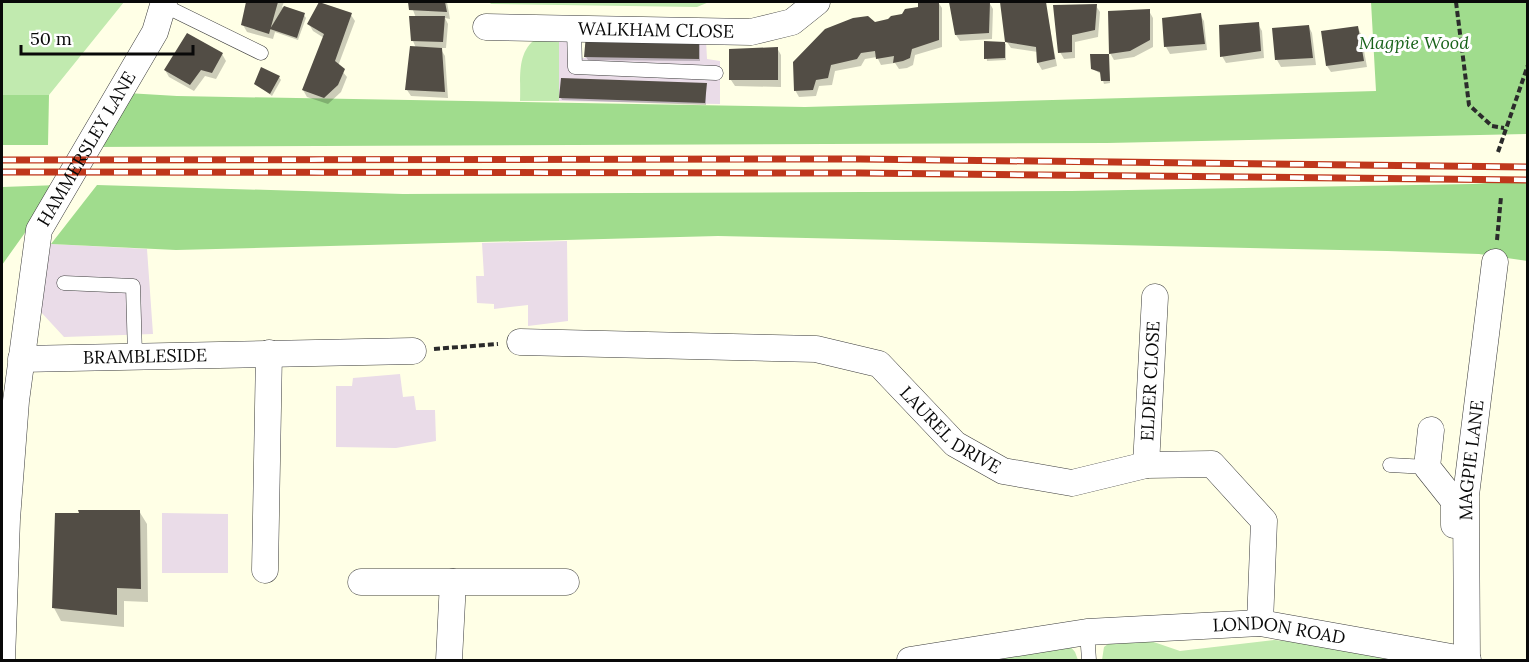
<svg xmlns="http://www.w3.org/2000/svg" width="1529" height="662" viewBox="0 0 1529 662" font-family="Lora,serif">
  <style>
    .industrial { fill: #eadce8 }
    .green { fill: #c1eaaf }
    .forest { fill: #a0dc8d }
    .shadow { fill: #0003 }
    .building { fill: #524d45 }
    .lines { fill: none; stroke-linecap: round; stroke-linejoin: round }
    .lane-casing { stroke: #3c3c3c; stroke-width: 15 }
    .street-casing { stroke: #3c3c3c; stroke-width: 27 }
    .path { stroke: #2b2b2b; stroke-width: 4; stroke-dasharray: 6 3; stroke-linecap: butt }
    .lane { stroke: #fff; stroke-width: 14 }
    .street { stroke: #fff; stroke-width: 26 }
    .rail-casing { stroke: #bf371c; stroke-width: 7 }
    .rail { stroke: #fff; stroke-width: 4.5; stroke-dasharray: 14; stroke-linecap: butt }
    .labels { text-anchor: middle; stroke-width: 6; stroke-linejoin: round; paint-order: stroke }
    .street-label { font-size: 18px; fill: #090909; stroke: #fff }
    .park-label { font-size: 18px; font-style: italic; fill: #186319; stroke: #fff }
  </style>
  <rect width="100%" height="100%" fill="#ffffe6"/>
  <path class="industrial" d="M573,37L577,57L585,58L586,38L706,40L707,59L720,61V104L559,101V38Z
    M567,241L568,321L528,326V305L494,309V304L477,303L476,276H484L482,243Z
    M51,244L147,249L153,334L64,337L40,311V296Z
    M400,374L403,397L414,396L416,410H435L436,441L396,448L336,447V386H352L353,378Z
    M162,513L228,514V573H162Z"/>
  <path class="green" d="M2,2H124L49,95H2Z
    M489,2H709L697,7L491,4Z
    M537,38H559V101H520C521,78 516,52 537,38Z
    M1139,637L1180,651L1274,640L1406,652L1437,660H1102L1104,647L1116,638Z
    M1065,640L1075,652L1078,660H924Z"/>
  <path class="forest" d="M1371,2H1527V134L1107,143L88,147L110,92L177,96L805,107L1376,91Z
    M2,95H49L48,145H2Z
    M1528,180L1527,261L1479,254L1387,251L718,236L176,250L51,244L97,185L403,194L1071,191L1473,184Z
    M59,185L2,265V187Z"/>
  <path class="shadow" d="M248,2H284L282,7L304,15L306,18L298,40L275,32L273,39L247,32L243,25Z
    M410,2H447L450,19L445,18L448,24L446,48H440L445,56L448,98L411,96L407,90L416,48L413,41L416,18Z
    M920,2H938L942,8V47L915,55L913,65L907,68L899,69L895,63L881,65L877,57L865,59L861,66L835,71L832,85L819,86L816,96L799,97L795,90L875,24L919,8Z
    M951,2H989L993,9L992,39L960,41L956,35Z
    M1045,2L1057,66L1042,70L1038,63V52L1011,48L1007,42L1002,3Z
    M1054,6H1096L1100,12L1098,37L1075,42V58L1064,59L1060,52Z
    M1149,11L1153,18V47L1134,57L1114,60L1110,53Z
    M351,15L355,21L338,66L347,77L341,92L328,104L307,97L303,90L324,38L313,31L309,24Z
    M1200,15L1204,21L1207,50L1170,54L1166,47L1163,19Z
    M1258,24L1262,31L1264,58L1226,63L1222,56Z
    M1309,27L1312,33L1316,65L1281,67L1277,60L1274,29Z
    M1358,28L1361,34L1367,67L1331,72L1327,66Z
    M700,43V61L588,60L586,57Z
    M985,43L1006,44V60L987,61Z
    M777,48L781,55V87L735,86L731,80Z
    M222,54L226,61L216,79L205,76L194,91L169,77L165,70Z
    M1108,55L1110,83L1104,84L1101,74L1093,69Z
    M279,77L281,80L272,96L256,84Z
    M706,85V105L562,100L561,98Z
    M139,511L147,524L148,602L124,601V627L61,621L54,608Z"/>
  <path class="building" d="M246,2H278L269,34L241,25Z
    M319,2L352,13L335,61L345,69L338,85L324,98L302,90L324,34L307,24Z
    M408,2H445L447,12L409,10Z
    M918,2H939V40L912,49L910,58L903,61L893,63L894,56L876,59L875,51L861,53L857,59L831,65L828,78L816,80L813,90L794,91L793,62L825,29L853,18L868,16L875,22L888,19L891,16L902,14L905,9L918,7Z
    M949,2H990L989,33L955,35Z
    M1000,2H1046L1055,59L1037,63L1036,47L1005,42Z
    M1097,4L1095,30L1072,35V52L1058,53L1053,5Z
    M284,6L305,13L297,38L270,29Z
    M1150,9V40L1130,51L1109,54L1108,11Z
    M1201,13L1205,44L1164,47L1162,18Z
    M409,16H445L443,42L411,41Z
    M1259,22L1261,51L1220,57L1219,25Z
    M1309,25L1313,58L1275,60L1272,28Z
    M1358,26L1364,61L1326,66L1321,31Z
    M187,33L223,53L212,73L201,70L190,85L164,70Z
    M586,35L699,38V59L584,57Z
    M984,41L1005,42V58L984,59Z
    M410,46L442,48L445,92L405,90Z
    M778,47V80H729V49Z
    M1090,54H1109L1110,81H1101L1100,72L1091,69Z
    M261,67L280,76L270,94L254,84Z
    M561,78L707,83L705,103L559,98Z
    M78,510H140L141,589L117,588V615L52,608L55,513H79Z"/>
  <g class="lines">
    <g class="lane-casing">
      <path id="lane" d="M163,5L261,53
        M574,28L575,67L716,73
        M64,283L133,286L135,355
        M1390,465L1427,467
        M1087,632L1089,660"/>
    </g>
    <g class="street-casing">
      <g id="street">
        <path id="s1" d="M486,27L751,32L792,22L817,2"/>
        <path id="s2" d="M520,342L816,349L879,364L955,444L1003,471L1072,483L1146,465L1212,464L1264,521L1260,623"/>
        <path id="s3" d="M21,359L413,351"/>
        <path d="M1431,430L1427,467L1454,501V525"/>
        <path id="s4" d="M1146,465L1155,297"/>
        <path d="M265,570L269,353"/>
        <path d="M361,582H566"/>
        <path id="s5" d="M2,660L7,519L16,401L39,230L155,32L164,2"/>
        <path d="M449,660L453,582"/>
        <path id="s6" d="M910,660L1087,632L1260,623L1468,660"/>
        <path id="s7" d="M1467,660L1466,495L1495,262"/>
      </g>
    </g>
    <path class="path" d="M1456,2L1469,105L1492,126L1504,128
      M1498,152L1528,65
      M1497,240L1501,197
      M434,349L498,344"/>
    <use href="#lane" class="lane"/>
    <use href="#street" class="street"/>
    <g class="rail-casing">
      <path id="rail" d="M2,160L860,159L1528,167
        M2,172L860,173L1528,180"/>
    </g>
    <use href="#rail" class="rail"/>
  </g>
  <g class="labels">
    <g class="street-label">
      <text dy="6" stroke="none"><textPath href="#s1" startOffset="170">WALKHAM CLOSE</textPath></text>
      <text dy="6" stroke="none"><textPath href="#s5" startOffset="526">HAMMERSLEY LANE</textPath></text>
      <text dy="6" stroke="none"><textPath href="#s3" startOffset="124">BRAMBLESIDE</textPath></text>
      <text dy="6" stroke="none"><textPath href="#s4" startOffset="84">ELDER CLOSE</textPath></text>
      <text dy="6" stroke="none"><textPath href="#s2" startOffset="459">LAUREL DRIVE</textPath></text>
      <text dy="6" stroke="none"><textPath href="#s7" startOffset="200">MAGPIE LANE</textPath></text>
      <text dy="6" stroke="none"><textPath href="#s6" startOffset="372">LONDON ROAD</textPath></text>
    </g>
    <g class="park-label">
      <text x="1414" y="49">Magpie Wood</text>
    </g>
  </g>
  <rect width="1529" height="662" fill="none" stroke="#090909" stroke-width="6"/>
  <path d="M21 45v9h172v-9" fill="none" stroke="#090909" stroke-width="3"/>
  <text x="30" y="45" font-size="18" fill="#090909" stroke="#ffffff" stroke-width="4.5" paint-order="stroke">50 m</text>
</svg>
